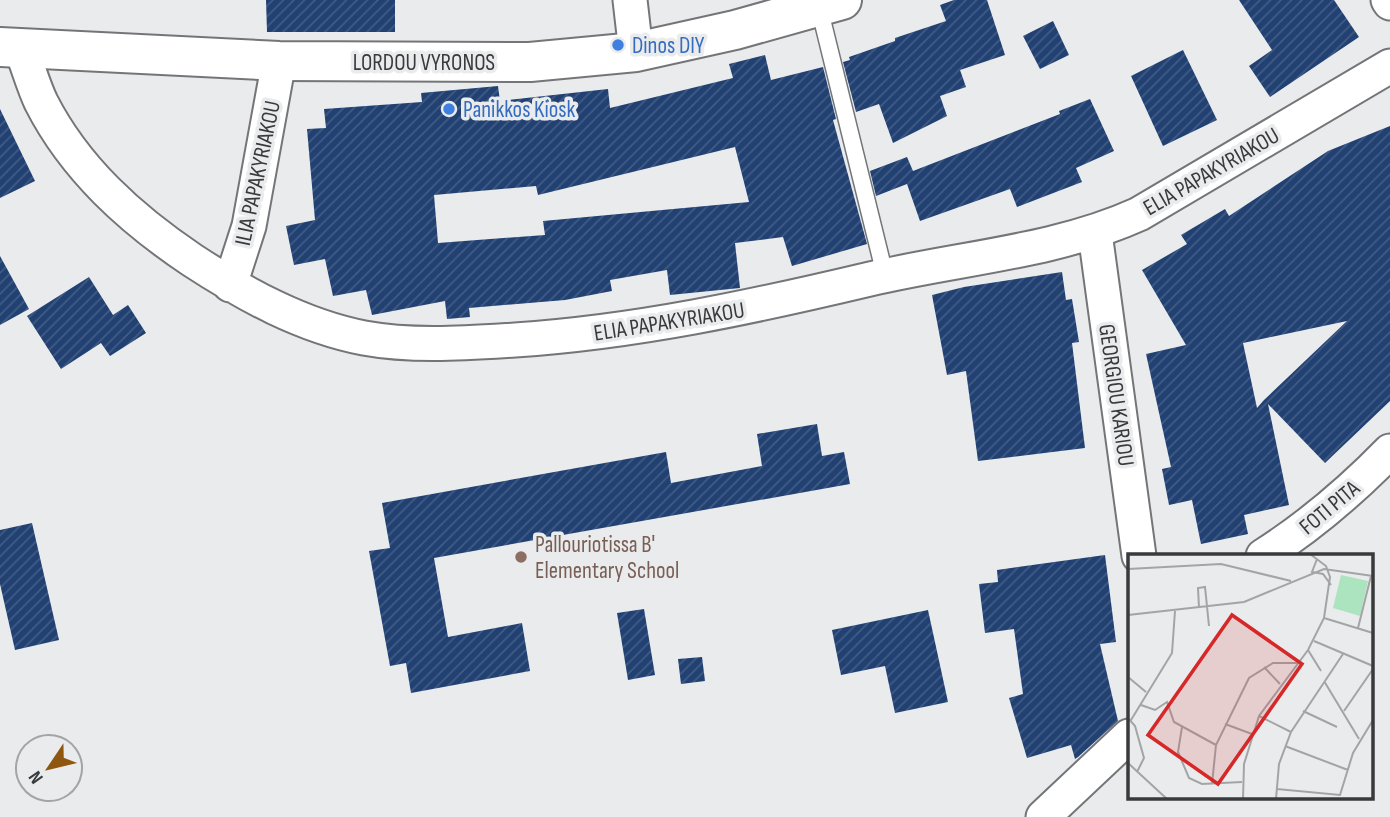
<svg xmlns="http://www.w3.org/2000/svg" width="1390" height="817" viewBox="0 0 1390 817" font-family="'Sofia Sans Condensed',sans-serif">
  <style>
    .building { fill: url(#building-hatch); fill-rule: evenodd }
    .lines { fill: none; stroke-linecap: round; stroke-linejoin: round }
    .service-casing { stroke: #747578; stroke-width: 19 }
    .minor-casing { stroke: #747578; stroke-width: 37 }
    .tertiary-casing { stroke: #747578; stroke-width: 42 }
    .service { stroke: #fff; stroke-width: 16 }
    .minor { stroke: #fff; stroke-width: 33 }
    .tertiary { stroke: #fff; stroke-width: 38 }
    .shop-dot { fill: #3f7fe0; stroke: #e9ebed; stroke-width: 2.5 }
    .education-dot { fill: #8d6e63; stroke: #e9ebed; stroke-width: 2.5 }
    .labels { text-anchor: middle; stroke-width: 7; stroke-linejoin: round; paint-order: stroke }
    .shop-label { font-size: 23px; fill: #366cbe; stroke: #e9ebed; text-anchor: start }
    .street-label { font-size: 23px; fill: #393a3b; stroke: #e9ebed }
    .education-label { font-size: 23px; fill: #785e54; stroke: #e9ebed; text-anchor: start }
    .inset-road { fill: none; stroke: #a3a4a6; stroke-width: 2 }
    .view { fill: #d62828; fill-opacity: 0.15; stroke: #d62828; stroke-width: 3.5 }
    .inset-edge { fill: none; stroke: #393a3b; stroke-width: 3.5 }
  </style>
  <defs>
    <pattern id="building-hatch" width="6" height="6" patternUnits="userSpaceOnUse" patternTransform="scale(1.75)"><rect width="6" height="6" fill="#214173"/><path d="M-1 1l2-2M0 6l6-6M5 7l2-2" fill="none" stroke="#425b83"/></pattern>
  </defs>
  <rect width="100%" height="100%" fill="#e9ebed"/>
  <path class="building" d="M266,0H395V32H267Z
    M954,0H987L1005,55L960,70L966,87L940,96L947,116L893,143L879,104L856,112L843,62L850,60L849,57L895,41V38L946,21L940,5Z
    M1239,0H1334L1359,37L1270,97L1249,66L1272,50Z
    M1053,21L1069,55L1040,69L1023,36Z
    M1183,50L1217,120L1163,146L1131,76Z
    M765,55L771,80L823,67L836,119L833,120L867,244L792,266L783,237L735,243L740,288L670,295L667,270L610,280L612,291L565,300L469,308L470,317L447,319L445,301L372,315L366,290L333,296L325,259L294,265L286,226L315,220L307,129L326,128L324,109L422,102L421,93L498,86L500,101L608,89L610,108L733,78L729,64ZM735,147L749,202L543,221L545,235L438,243L434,195L536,186L538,195Z
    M1090,99L1114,151L1076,168L1082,182L1017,207L1010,189L920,221L907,184L876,196L870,171L907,157L913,171L1060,114L1059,111Z
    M0,109L35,181L0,198Z
    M1390,126V401L1325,463L1268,404L1289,505L1244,515L1248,534L1201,544L1192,500L1169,505L1162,469L1171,467L1146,354L1186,345L1142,270L1187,244L1181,235L1225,209L1229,216L1328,151ZM1347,321L1264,400L1257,408L1243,343Z
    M0,256L29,309L0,325Z
    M1062,272L1066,300L1072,299L1079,342L1072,343L1085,448L978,461L966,371L947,375L932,295L964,287Z
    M89,277L113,315L128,305L146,333L110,356L101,343L61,369L27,316Z
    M817,424L822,456L844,452L850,484L434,558L448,637L522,623L530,671L411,693L406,663L390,666L369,551L390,548L382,503L666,452L671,483L762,466L757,434Z
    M32,523L59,640L15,650L0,584V530Z
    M1105,555L1116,642L1100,644L1118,721L1078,757L1075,759L1071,745L1027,758L1009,698L1023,694L1014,629L985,633L979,584L998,582L997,570Z
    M644,609L655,675L628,680L617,613Z
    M928,610L948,702L895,713L885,666L841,675L832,630Z
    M702,657L705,681L681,684L678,659Z"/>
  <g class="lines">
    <g class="service-casing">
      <path id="service" d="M819,7L885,275"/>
    </g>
    <g class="minor-casing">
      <path id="minor" d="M630,0L636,52
        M1388,0L1390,3
        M21,49C28,66 33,85 41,102C75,169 131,219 192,260C244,294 302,326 364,338C413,347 466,343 515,340C636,332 752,307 870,279C959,258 1055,252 1139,214L1390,66
        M1095,233L1139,556
        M230,285L249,226L279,61
        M1263,556C1310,526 1351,491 1390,451
        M1043,817L1129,736"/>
    </g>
    <g class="tertiary-casing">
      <path id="tertiary" d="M0,47L279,61L530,62L636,52L735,30L842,0"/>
    </g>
    <use href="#service" class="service"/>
    <use href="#minor" class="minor"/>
    <use href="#tertiary" class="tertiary"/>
  </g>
  <g class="shop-dot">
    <circle cx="618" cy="45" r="7"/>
    <circle cx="449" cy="109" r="7"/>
  </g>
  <circle class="education-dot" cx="521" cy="557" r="7"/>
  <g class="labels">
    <g class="shop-label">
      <text x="632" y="53">Dinos DIY</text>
      <text x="463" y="117">Panikkos Kiosk</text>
    </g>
    <g class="street-label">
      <text x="424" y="70">LORDOU VYRONOS</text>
      <text transform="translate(1211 171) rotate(-30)" y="8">ELIA PAPAKYRIAKOU</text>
      <text transform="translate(257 173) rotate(-78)" y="8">ILIA PAPAKYRIAKOU</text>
      <text transform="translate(669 321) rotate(-9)" y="8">ELIA PAPAKYRIAKOU</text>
      <text transform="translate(1117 395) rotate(82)" y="8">GEORGIOU KARIOU</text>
      <text transform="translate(1329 507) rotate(-40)" y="8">FOTI PITA</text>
    </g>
    <g class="education-label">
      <text x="535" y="552">Pallouriotissa B'<tspan x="535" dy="26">Elementary School</tspan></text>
    </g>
  </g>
  <g transform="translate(1128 554)">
    <rect width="245" height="245" fill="#e9ebed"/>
    <path d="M213,21L240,27L232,62L205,54Z" fill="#abe4be"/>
    <path class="inset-road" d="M189,5L184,18L195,20L203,31M0,15L93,10L163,27M71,54L70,34L77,33L81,72M0,61L116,48L196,15L245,22M196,64L245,79M230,74L243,22M186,87L245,112M180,96L193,117M136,113L152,130M0,123L18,138M196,127L231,185M13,151L27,156L39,148L46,168L88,191M175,157L209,173M216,157L245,115M131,162L163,178M0,164L7,172L16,204L9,218M3,166L44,99L47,57M97,170L124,180M54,173L50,198L61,224L74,230L114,228M157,192L220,216M0,209L39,245M84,230L88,191L121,124L145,109H169M149,235L212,241L225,199L245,166M115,245L116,210L131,162L180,96L196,64L202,23L198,12L182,0M148,245L151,210L163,178L215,100"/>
    <path class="view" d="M104,61L174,110L90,230L20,181Z"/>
    <rect width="245" height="245" class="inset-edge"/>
  </g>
  <g transform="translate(49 768) rotate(235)"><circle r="33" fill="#e9ebed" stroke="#a3a4a6" stroke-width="2"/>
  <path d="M0-5L12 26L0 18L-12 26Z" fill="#8f560f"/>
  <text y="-10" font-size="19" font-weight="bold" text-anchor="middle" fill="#393a3b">N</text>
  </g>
</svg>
